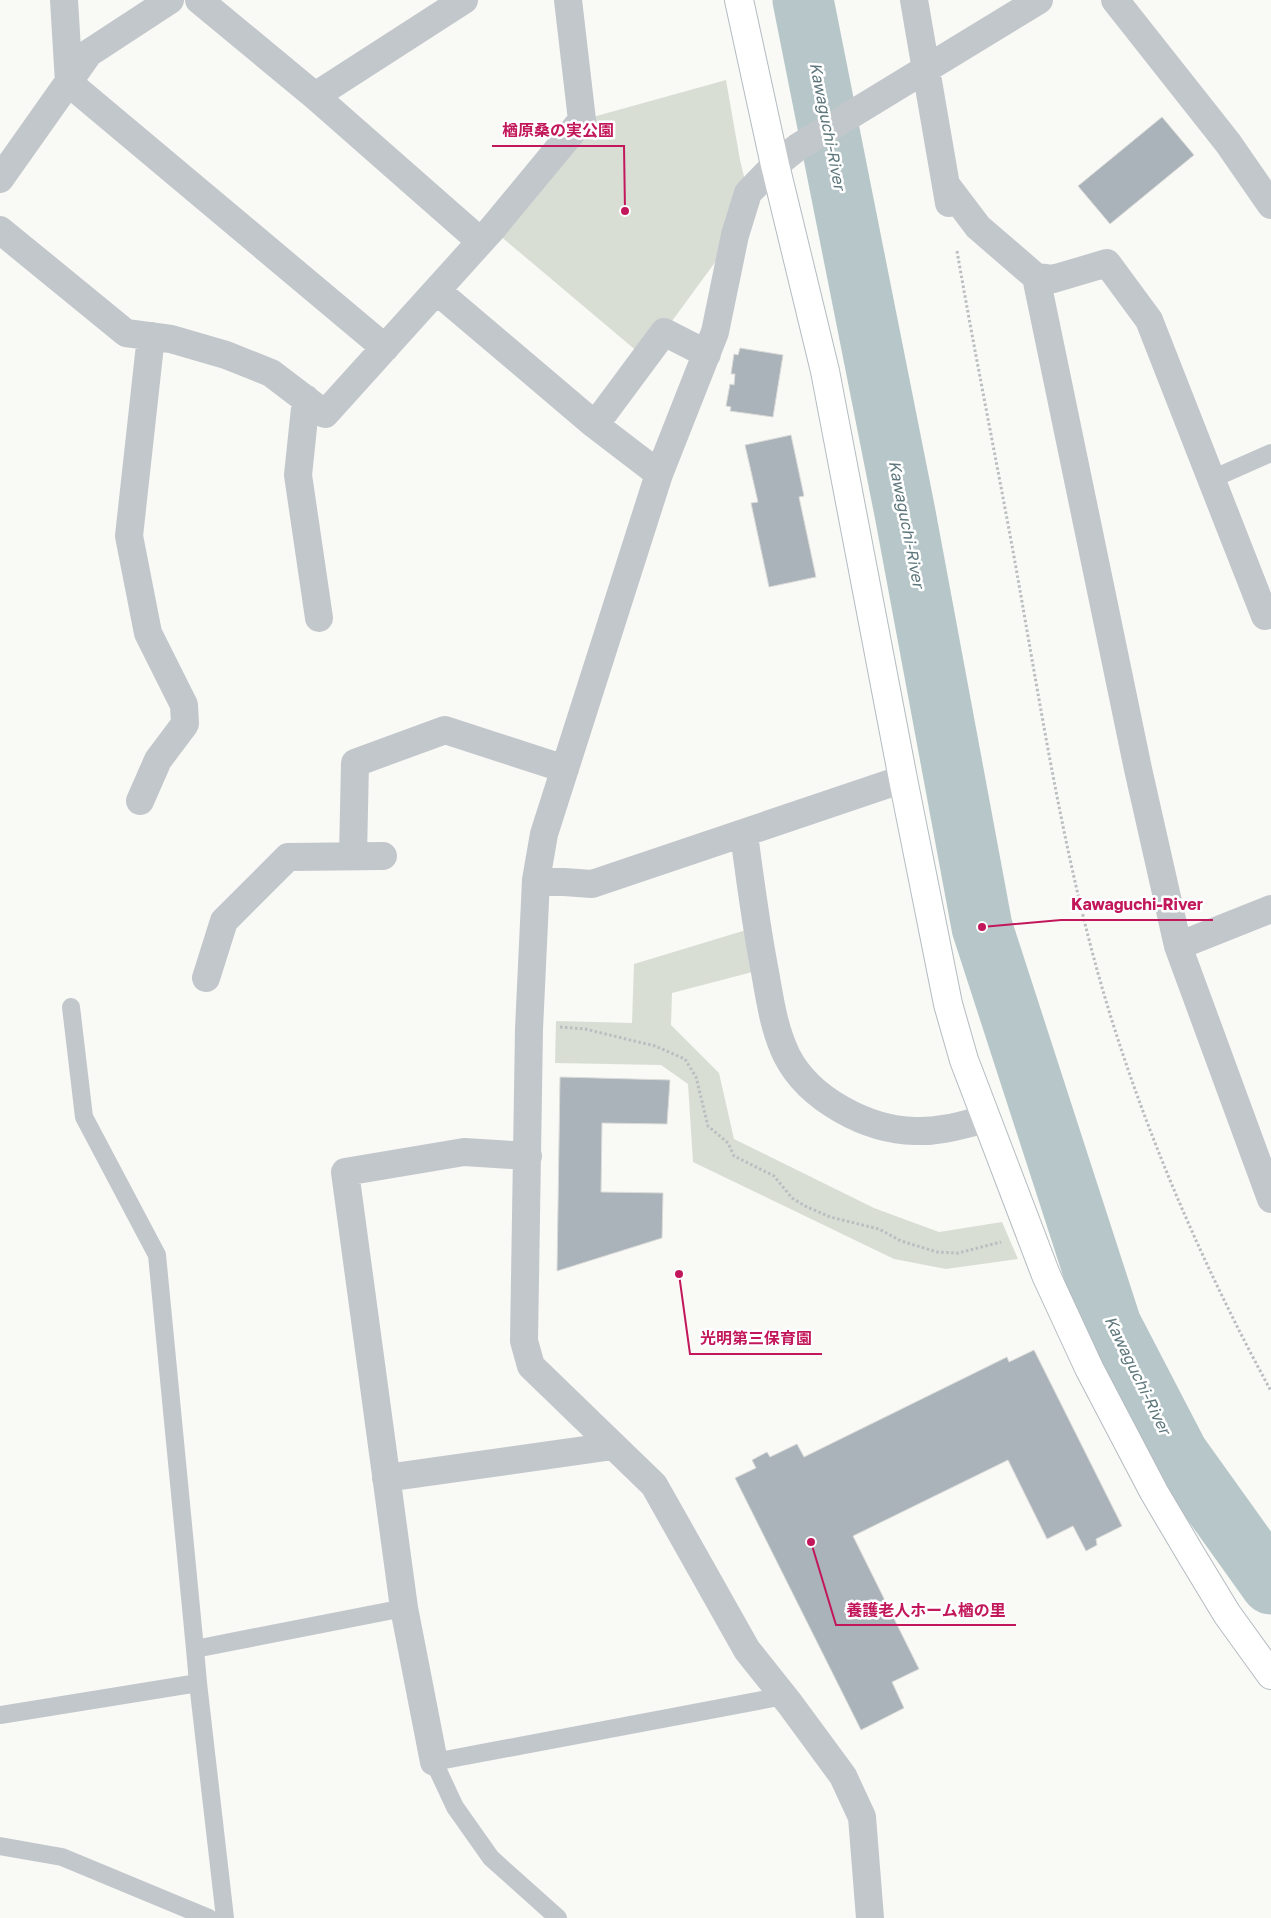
<svg xmlns="http://www.w3.org/2000/svg" width="1271" height="1918" viewBox="0 0 1271 1918" font-family="'Golos Text','Noto Sans JP',sans-serif">
  <style>
    .green { fill: #d9ded5 }
    .lines { fill: none; stroke-linecap: round; stroke-linejoin: round }
    .river { stroke: #b7c7c9; stroke-width: 61 }
    .building { fill: #a9b3b9; stroke: #dbdbd9 }
    .secondary-casing { stroke: #b4bbc0; stroke-width: 30 }
    .path { stroke: #babec1; stroke-width: 3; stroke-dasharray: 2.5 2.5; stroke-linecap: butt }
    .lane { stroke: #c2c7cb; stroke-width: 18 }
    .street { stroke: #c2c7cb; stroke-width: 28 }
    .secondary { stroke: #fff; stroke-width: 28 }
    .labels { text-anchor: middle; stroke-width: 5; stroke-linejoin: round; paint-order: stroke }
    .water-label { font-size: 16px; font-style: italic; fill: #5e777c; stroke: #fff }
    .leader { fill: none; stroke: #c2185b; stroke-width: 2 }
    .callout-dot { fill: #c2185b; stroke: #fff; stroke-width: 2 }
    .callout-label { font-size: 16px; text-anchor: middle; font-weight: bold; fill: #c2185b; stroke: #fff; stroke-width: 5; stroke-linejoin: round; paint-order: stroke }
  </style>
  <rect width="100%" height="100%" fill="#f9f9f6"/>
  <path class="green" d="M726,80L740,160L748,193L735,235L645,358L492,229L582,120Z
    M756,927L764,969L672,993L671,1025L719,1073L734,1139L874,1208L939,1232L1002,1222L1018,1259L946,1269L894,1259L693,1162L688,1084L661,1065L555,1063L556,1021L632,1023L634,964Z"/>
  <g class="lines">
    <path class="river" d="M803,0L905,513L982,927L1111,1325L1178,1454L1271,1584"/>
  </g>
  <path class="building" d="M1162,117L1194,155L1110,224L1078,186Z
    M740,348L783,355L773,417L730,411L731,407L726,406L730,384L734,385L735,374H731L734,354L738,355Z
    M791,435L804,496L799,497L816,577L769,587L751,503L758,502L745,445Z
    M560,1077L670,1080L667,1124L602,1123L601,1192L663,1193L662,1238L557,1271Z
    M1034,1350L1122,1526L1096,1539L1097,1545L1086,1551L1073,1526L1047,1539L1008,1460L853,1536L919,1669L892,1682L904,1708L861,1730L735,1478L756,1468L752,1460L767,1452L770,1457L797,1444L804,1457L1007,1357L1009,1362Z"/>
  <g class="lines">
    <g class="secondary-casing">
      <path id="secondary" d="M739,0L775,165L825,371L903,779L948,1004L964,1060L1046,1275L1089,1368L1154,1492L1190,1553L1227,1614L1271,1675"/>
    </g>
    <path class="path" d="M957,251C975,355 996,458 1015,562C1039,697 1060,834 1096,966C1136,1112 1199,1259 1271,1391
      M560,1027L585,1029L655,1046L685,1059L696,1077L708,1126L728,1143L734,1156L774,1176L792,1198L805,1206L830,1217L879,1229L901,1241L937,1252L958,1253L1001,1242"/>
    <path class="lane" d="M1212,479L1271,453
      M71,1007L84,1117L157,1255L195,1649
      M198,1683L225,1918
      M0,1715L198,1683L195,1649L404,1608
      M0,1846L62,1857L209,1918
      M558,1918L491,1858L455,1807L434,1762L784,1696"/>
    <path class="street" d="M64,0L69,83L385,348
      M199,0L315,96L480,241
      M914,0L949,203
      M1115,0L1228,143L1271,205
      M315,96L464,0
      M0,179L89,53L170,0
      M947,186L978,227L1036,277L1138,769L1178,946L1271,1199
      M0,230L126,333L171,339L226,355L271,373L325,414L492,229L582,120L568,0
      M1036,277L1053,279L1107,263L1149,320L1265,616L1271,614
      M437,291L595,425L659,474
      M306,399L298,475L319,618
      M595,425L664,332L707,354
      M140,801L158,760L185,724L184,705L148,633L129,536L151,336
      M744,834C750,880 756,926 765,972C770,1000 774,1030 787,1056C809,1099 867,1130 915,1131C940,1132 962,1125 986,1119
      M353,856L355,763L445,730L565,769
      M536,880L592,884L903,779
      M1178,946L1271,909
      M206,978L224,921L288,857L383,856
      M386,1478L613,1446
      M434,1762L404,1608L345,1172L464,1152L528,1156
      M870,1918L862,1817L843,1776L790,1704L747,1650L654,1485L531,1366L524,1341L529,1029L536,880L544,834L659,474L715,332L735,235L748,193L775,165L798,147L1039,0"/>
    <use href="#secondary" class="secondary"/>
  </g>
  <g class="labels">
    <g class="water-label">
      <text transform="translate(828 126) rotate(79)" y="6">Kawaguchi-River</text>
      <text transform="translate(907 524) rotate(79)" y="6">Kawaguchi-River</text>
      <text transform="translate(1138 1375) rotate(64)" y="6">Kawaguchi-River</text>
    </g>
  </g>
  <path class="leader" d="M625 211L624 146H492M982 927L1061 920H1213M679 1274L690 1354H822M811 1542L836 1625H1016"/>
  <g class="callout-dot">
    <circle cx="625" cy="211" r="5"/>
    <circle cx="982" cy="927" r="5"/>
    <circle cx="679" cy="1274" r="5"/>
    <circle cx="811" cy="1542" r="5"/>
  </g>
  <g class="callout-label">
    <text x="558" y="136">楢原桑の実公園</text>
    <text x="1137" y="910">Kawaguchi-River</text>
    <text x="756" y="1344">光明第三保育園</text>
    <text x="926" y="1616">養護老人ホーム楢の里</text>
  </g>
</svg>
